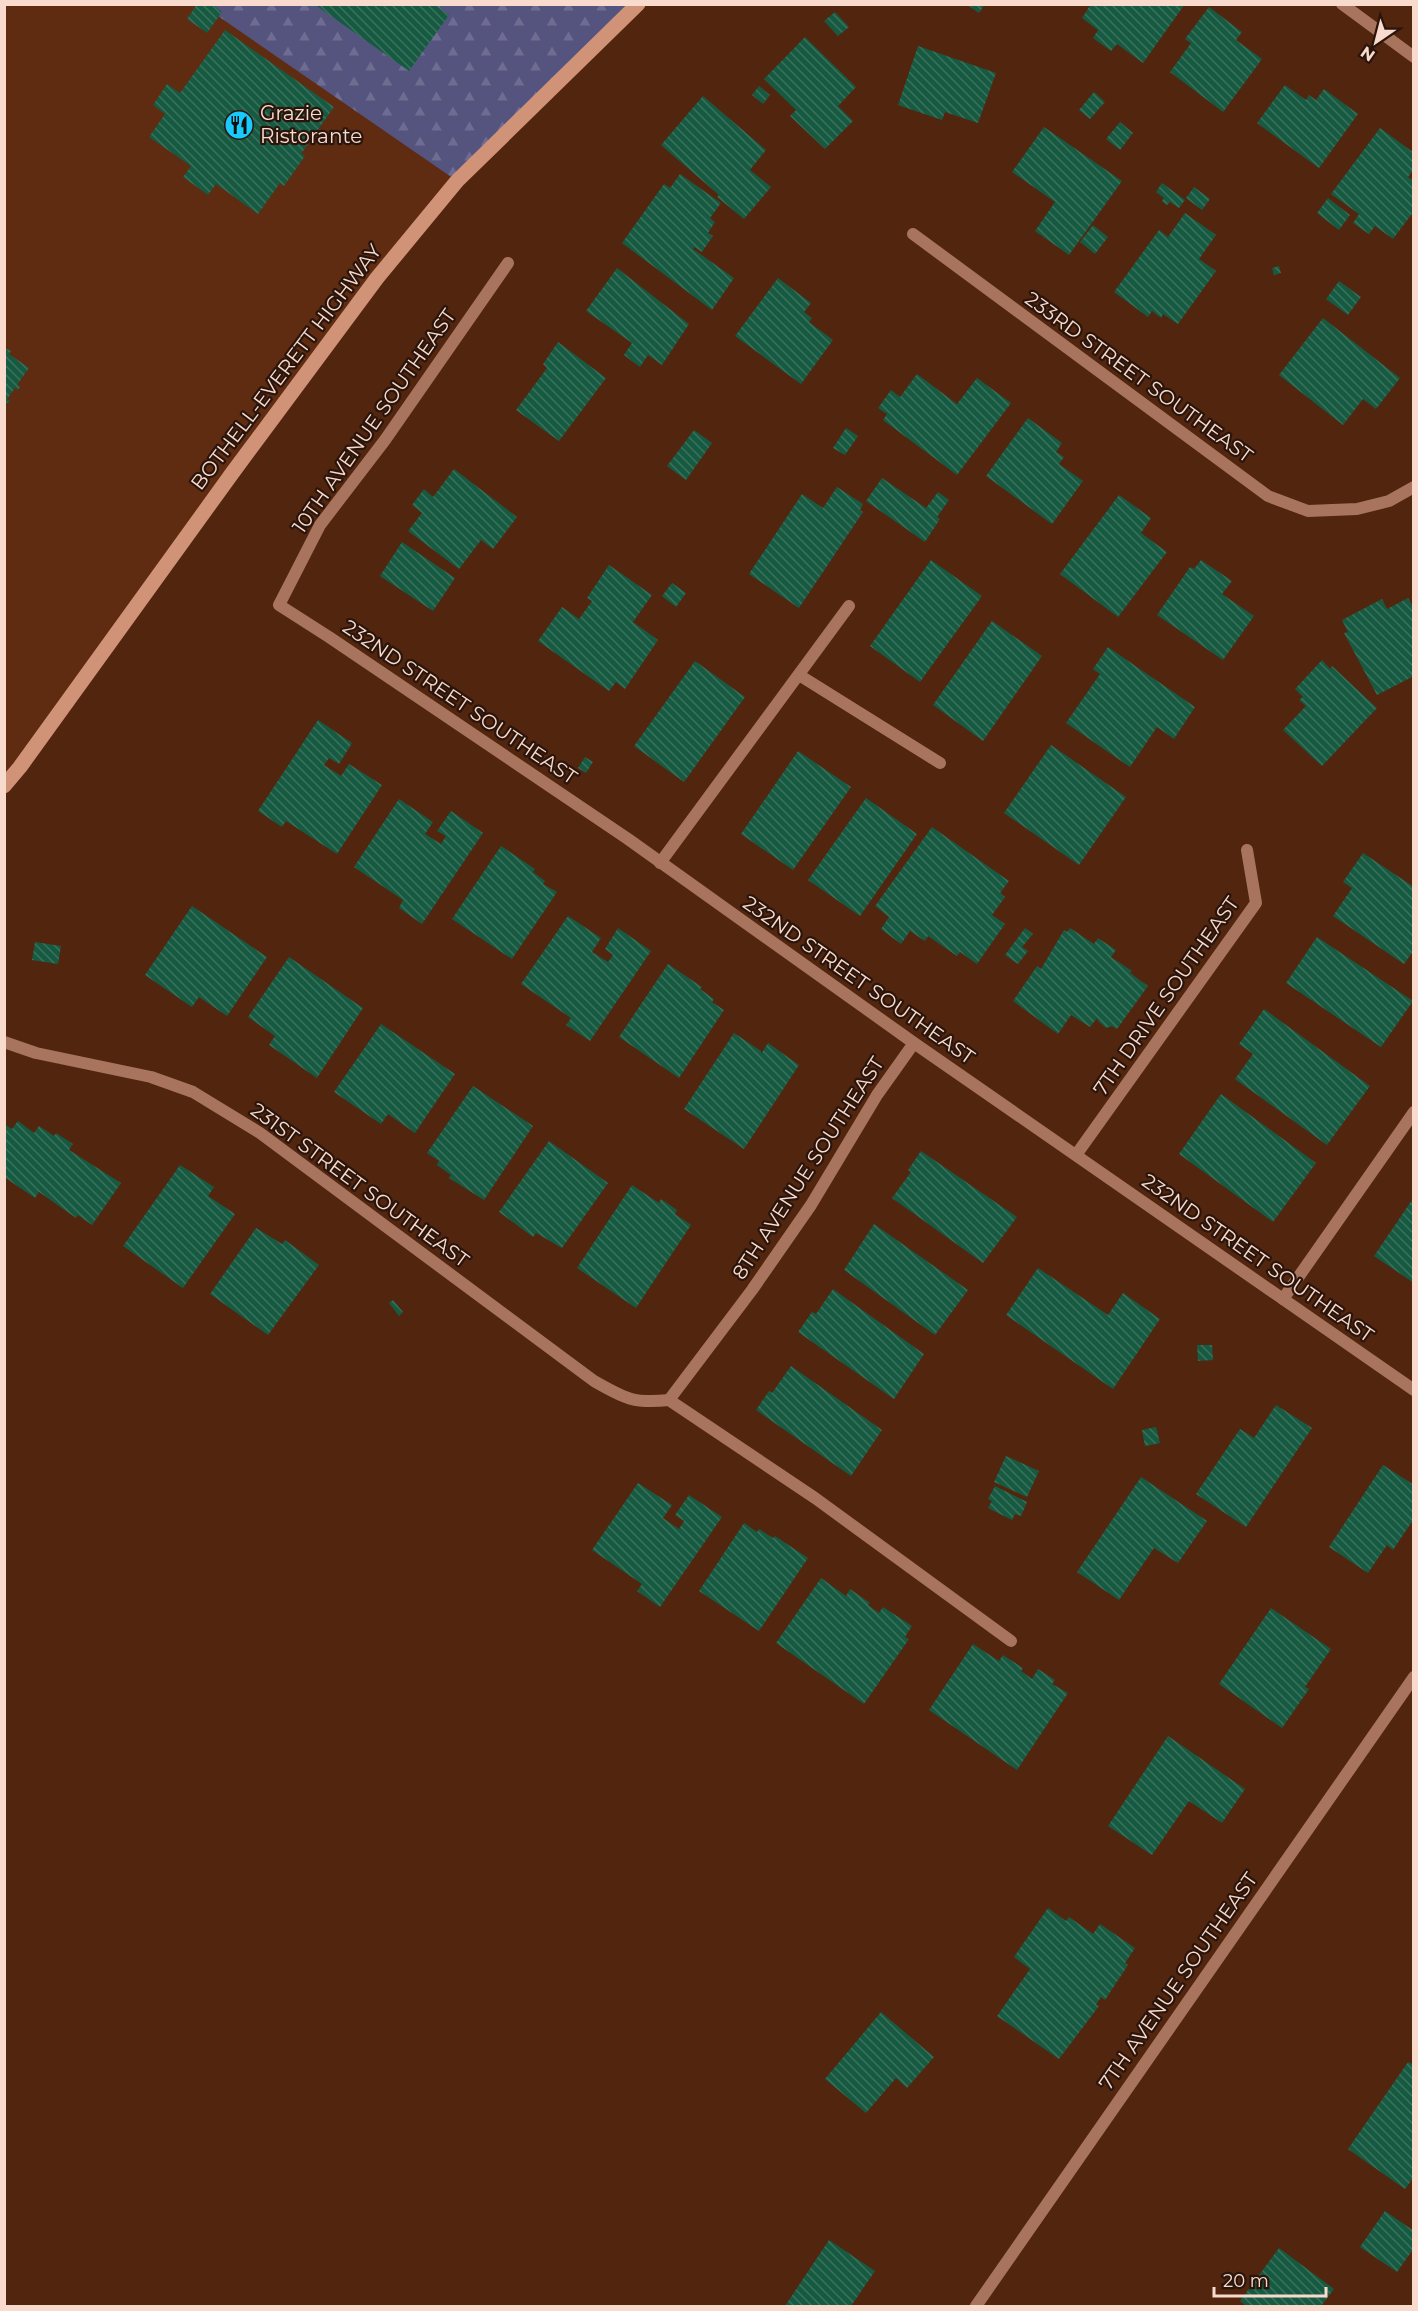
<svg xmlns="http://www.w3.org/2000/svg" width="1418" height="2311" viewBox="0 0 1418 2311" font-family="Montserrat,sans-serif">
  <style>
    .built { fill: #5f2b11 }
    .forest { fill: url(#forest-firs) }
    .building { fill: url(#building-back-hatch) }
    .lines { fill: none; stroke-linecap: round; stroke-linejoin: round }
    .lane { stroke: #a9745d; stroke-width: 12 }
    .street { stroke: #a9745d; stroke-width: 12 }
    .primary { stroke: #d19377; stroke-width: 15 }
    .labels { text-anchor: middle; stroke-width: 4.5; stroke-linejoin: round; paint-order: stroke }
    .poi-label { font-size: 20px; fill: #f9dbce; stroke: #2a150c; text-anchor: start }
    .street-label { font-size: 20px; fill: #f9dbce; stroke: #2a150c }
  </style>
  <defs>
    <pattern id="forest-firs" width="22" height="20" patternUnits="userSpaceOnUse" patternTransform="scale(1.5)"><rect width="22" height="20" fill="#55547f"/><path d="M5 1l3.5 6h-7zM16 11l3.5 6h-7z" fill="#6e6c90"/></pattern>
    <pattern id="building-back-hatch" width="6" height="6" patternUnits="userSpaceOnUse" patternTransform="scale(1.5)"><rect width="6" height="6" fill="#175a42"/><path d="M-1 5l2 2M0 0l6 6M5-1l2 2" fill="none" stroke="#3a715c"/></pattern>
  </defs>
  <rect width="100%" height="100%" fill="#52250f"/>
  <path class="built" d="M5,5H202L457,181L5,776Z"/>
  <path class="forest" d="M202,5H639L457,181Z"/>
  <path class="building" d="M197,4H212L222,12L207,33L187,19Z
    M314,4H434L449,15L409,71Z
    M966,4H985L979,13Z
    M1091,4H1185L1143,63L1117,44L1111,51L1093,38L1098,30L1082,18Z
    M1209,7L1242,32L1236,40L1262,59L1223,112L1170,72L1191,43L1185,39Z
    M835,12L849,27L838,36L824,21Z
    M225,30L334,107L301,154L305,156L284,186L280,183L258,214L216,184L208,195L183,177L191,166L149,137L165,114L153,105L167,84L180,93Z
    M805,37L856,87L838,106L853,121L825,149L790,116L796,110L764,79Z
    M918,46L996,73L978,123L945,112L942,120L898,105Z
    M1285,85L1306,100L1309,95L1316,100L1324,89L1358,114L1319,168L1257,123Z
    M759,86L770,95L763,104L752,95Z
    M1094,92L1105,102L1090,119L1079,110Z
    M703,96L766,150L750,170L771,187L744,219L717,197L719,195L661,145Z
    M1120,122L1133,133L1120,150L1106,139Z
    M1044,127L1122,181L1069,255L1035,231L1055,202L1012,172Z
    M1380,128L1414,153V169L1408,177L1414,181V211L1393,239L1375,226L1369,234L1353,223L1359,214L1331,194Z
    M680,174L721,203L710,218L715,222L708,233L713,236L702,252L694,247L693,249L734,278L712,310L622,243L664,184L670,188Z
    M1162,183L1185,200L1179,208L1170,202L1167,205L1162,201L1164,198L1156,192Z
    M1194,187L1210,199L1202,210L1186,198Z
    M1328,198L1350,215L1339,230L1317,213Z
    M1185,213L1216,235L1199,259L1216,271L1178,324L1163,314L1161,318L1152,311L1148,317L1114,292L1159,230L1168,237Z
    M1093,225L1108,237L1095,254L1080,242Z
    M1279,266L1281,273L1274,275L1272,268Z
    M617,268L689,324L662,365L648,355L640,367L624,355L632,343L586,311Z
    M778,278L811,303L804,312L812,318L809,322L833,340L801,384L735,336Z
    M1339,281L1361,297L1348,315L1326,299Z
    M1323,318L1400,378L1376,409L1363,399L1343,425L1279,375Z
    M558,342L606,378L559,441L516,410L547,368L543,364Z
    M7,349L11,351L9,354L29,368L17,385L20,387L18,390L15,388L7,399L10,401L8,403L4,402V351Z
    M917,374L957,404L977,378L1011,403L957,475L883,420L887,414L878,408L891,390L900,397Z
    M1028,418L1062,443L1056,452L1064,457L1059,464L1083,481L1052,524L986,476Z
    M846,428L858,436L845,455L833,448Z
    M694,430L712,443L686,480L667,466Z
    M454,469L517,517L493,549L481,540L459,569L408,531L422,513L412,505L424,489L433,497Z
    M882,478L926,508L938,492L949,500L937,517L940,519L925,542L866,501Z
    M837,487L863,504L860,510L863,512L799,608L749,574L802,494L823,508Z
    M1119,495L1151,518L1141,533L1167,552L1118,617L1060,574Z
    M402,542L455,578L433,611L380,576Z
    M931,560L982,596L920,682L870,646Z
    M1201,560L1232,581L1222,594L1254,616L1223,660L1157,615L1190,567L1194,569Z
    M609,565L652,595L633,622L658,640L625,689L616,682L609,691L538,641L562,607L579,619L592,601L587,598Z
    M672,583L686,593L676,607L662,596Z
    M1408,598L1414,608V676L1377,695L1344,633L1348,632L1342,620L1382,599L1387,609Z
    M992,621L1042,656L983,741L933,705Z
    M1108,647L1195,707L1174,739L1157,727L1130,767L1066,723L1100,674L1093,669Z
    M1322,660L1330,669L1332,666L1377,708L1322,766L1283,730L1306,706L1299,700L1303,697L1295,689Z
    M695,661L745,697L684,782L634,746Z
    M318,720L352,743L339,764L329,758L324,765L341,776L349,764L382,785L337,854L286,821L282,827L258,811Z
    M1051,745L1126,797L1079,865L1004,813Z
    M798,751L851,787L793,870L741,834Z
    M585,757L593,762L586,773L578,768Z
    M866,798L917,834L860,916L808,880Z
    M399,799L433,822L425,834L441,844L446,836L437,831L451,811L483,833L422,924L399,908L403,900L354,867Z
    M932,827L1009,881L1000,893L1005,897L992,915L1005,924L977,964L960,952L957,956L928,936L925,941L910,931L901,944L881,929L889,917L875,906Z
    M501,846L535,869L533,872L545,881L543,884L557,892L512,959L452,919Z
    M1363,853L1414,887V950L1404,964L1333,916L1352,888L1343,882Z
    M192,906L267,957L227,1016L199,997L192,1007L145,975Z
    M568,916L601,938L592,952L608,962L613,955L605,949L618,928L651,951L590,1041L566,1025L571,1018L521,984Z
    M1025,928L1033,934L1022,947L1028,951L1018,964L1005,955Z
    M1070,928L1094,944L1098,938L1116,950L1111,957L1132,971L1130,973L1148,986L1117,1029L1112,1026L1106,1028L1098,1021L1097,1018L1090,1027L1071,1015L1058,1034L1013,1001L1037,966L1041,969L1064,930L1067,932Z
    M1317,937L1413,1001L1381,1047L1286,983Z
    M35,942L61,946L58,964L32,960Z
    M289,957L363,1008L317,1078L269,1045L275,1036L248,1017Z
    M668,964L702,987L700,989L714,999L712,1002L724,1010L679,1078L619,1037Z
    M1264,1009L1370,1086L1327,1145L1235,1079L1253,1054L1239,1044Z
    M381,1024L455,1074L415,1133L388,1114L381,1124L334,1092Z
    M734,1033L761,1051V1054L768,1043L799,1065L744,1149L684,1109Z
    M473,1086L533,1126L484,1200L449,1178L451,1175L437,1165L439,1161L427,1153Z
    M1221,1094L1316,1163L1273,1222L1179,1154Z
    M18,1121L34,1133L39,1126L54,1136L56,1133L73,1144L69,1150L121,1183L92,1225L78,1215L76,1218L39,1192L35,1198L4,1177V1124L12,1129Z
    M549,1141L608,1183L562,1248L536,1233L533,1237L499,1212Z
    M921,1151L1017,1217L983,1263L892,1198L911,1172L908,1170Z
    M180,1165L214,1187L208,1196L235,1214L183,1288L123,1246Z
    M632,1185L659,1203L661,1199L677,1210L675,1214L691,1225L636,1308L577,1268Z
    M1414,1197V1283L1374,1256Z
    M874,1224L968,1290L935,1335L844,1270Z
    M256,1228L282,1244L285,1240L319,1265L268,1335L210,1294Z
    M1038,1268L1108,1315L1123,1293L1160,1319L1113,1389L1006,1315Z
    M833,1289L924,1354L894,1399L798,1332L812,1312L816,1314Z
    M393,1300L403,1312L399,1316L389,1303Z
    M1197,1345H1212L1213,1360L1198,1361Z
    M791,1366L882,1430L851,1476L756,1410L769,1391L772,1393Z
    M1276,1405L1312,1428L1246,1527L1196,1494L1240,1429L1254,1438Z
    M1156,1427L1160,1443L1145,1446L1142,1430Z
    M1006,1456L1039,1471L1027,1497L994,1482Z
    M1383,1465L1414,1485V1525L1411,1523L1393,1550L1387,1545L1368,1573L1329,1547Z
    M1141,1477L1207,1521L1178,1563L1154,1548L1119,1600L1077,1572Z
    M638,1483L672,1505L663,1518L679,1529L684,1521L675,1515L689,1495L722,1517L660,1607L637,1591L642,1584L592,1550Z
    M995,1486L1027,1502L1021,1516L1015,1514L1012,1520L988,1508L992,1501L988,1499Z
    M744,1523L757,1532L759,1529L773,1538L775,1536L808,1558L759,1631L699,1591Z
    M821,1578L846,1596L850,1589L870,1603L868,1605L879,1613L883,1607L912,1626L905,1637L909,1639L864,1704L776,1643Z
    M1271,1608L1331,1649L1305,1687L1309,1689L1282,1728L1219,1684Z
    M973,1644L999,1661L1003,1655L1023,1668L1021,1671L1032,1679L1038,1669L1055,1680L1052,1684L1068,1693L1017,1770L929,1710Z
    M1168,1736L1245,1789L1222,1823L1189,1801L1152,1855L1108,1826Z
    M1048,1908L1066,1921L1069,1917L1093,1934L1100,1924L1135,1948L1125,1963L1128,1965L1105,2000L1101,1997L1096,2005L1099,2006L1059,2059L997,2016L1030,1969L1014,1957Z
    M881,2012L934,2057L907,2088L896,2078L866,2113L825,2079Z
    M1408,2062L1414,2065V2177L1405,2189L1348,2149Z
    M1385,2211L1414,2231V2248L1397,2272L1360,2247Z
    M829,2240L875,2271L851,2306H785Z
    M1279,2248L1334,2289L1321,2306H1246L1240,2301Z"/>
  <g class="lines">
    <path class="lane" d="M799,675L940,763
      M660,863L849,606
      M1283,1299L1414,1112
      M669,1400L815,1498L1011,1641"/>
    <path class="street" d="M1342,4L1414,57
      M913,234L1268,496L1308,511L1357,509L1389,501L1414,487
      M508,263L385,440L320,525L279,605L329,637L628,839L914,1043L1414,1390
      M4,1042L36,1053L151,1077L193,1092L260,1133L594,1381C624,1398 633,1404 669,1400L752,1290L811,1205L877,1095L914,1043
      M1076,1155L1256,903L1247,850
      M976,2306L1414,1677"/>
    <path class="primary" d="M4,786L20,767L233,472L377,278L457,181L638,4"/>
  </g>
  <defs>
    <g id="restaurant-disc" transform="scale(1.5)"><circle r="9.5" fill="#19cafc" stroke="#2a150c"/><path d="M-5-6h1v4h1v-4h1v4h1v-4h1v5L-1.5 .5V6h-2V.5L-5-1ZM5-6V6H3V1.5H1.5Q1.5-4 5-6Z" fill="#111"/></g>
  </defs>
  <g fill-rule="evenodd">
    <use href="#restaurant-disc" x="239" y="125"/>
  </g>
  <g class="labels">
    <g class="poi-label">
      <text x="260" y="120">Grazie<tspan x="260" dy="23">Ristorante</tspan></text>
    </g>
    <g class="street-label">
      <text transform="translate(286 367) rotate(-53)" y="7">BOTHELL-EVERETT HIGHWAY</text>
      <text transform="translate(1139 377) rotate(36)" y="7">233RD STREET SOUTHEAST</text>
      <text transform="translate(374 421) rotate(-55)" y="7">10TH AVENUE SOUTHEAST</text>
      <text transform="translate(460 702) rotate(34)" y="7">232ND STREET SOUTHEAST</text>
      <text transform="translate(859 980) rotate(35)" y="7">232ND STREET SOUTHEAST</text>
      <text transform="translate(1166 996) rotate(-55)" y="7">7TH DRIVE SOUTHEAST</text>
      <text transform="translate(808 1168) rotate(-57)" y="7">8TH AVENUE SOUTHEAST</text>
      <text transform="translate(360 1185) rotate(36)" y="7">231ST STREET SOUTHEAST</text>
      <text transform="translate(1258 1258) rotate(35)" y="7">232ND STREET SOUTHEAST</text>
      <text transform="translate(1178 1981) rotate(-55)" y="7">7TH AVENUE SOUTHEAST</text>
    </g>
  </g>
  <rect width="1418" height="2311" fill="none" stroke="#f9dbce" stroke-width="12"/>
  <g transform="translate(1376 42) rotate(215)" stroke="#2a150c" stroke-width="4.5" paint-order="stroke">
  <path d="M0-4.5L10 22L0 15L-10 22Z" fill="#f9dbce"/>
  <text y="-9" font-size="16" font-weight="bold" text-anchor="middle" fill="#f9dbce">N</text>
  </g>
  <path d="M1214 2287v9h112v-9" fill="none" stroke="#f9dbce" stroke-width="3"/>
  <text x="1223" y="2287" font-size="18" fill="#f9dbce" stroke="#2a150c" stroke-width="4.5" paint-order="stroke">20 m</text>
</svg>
